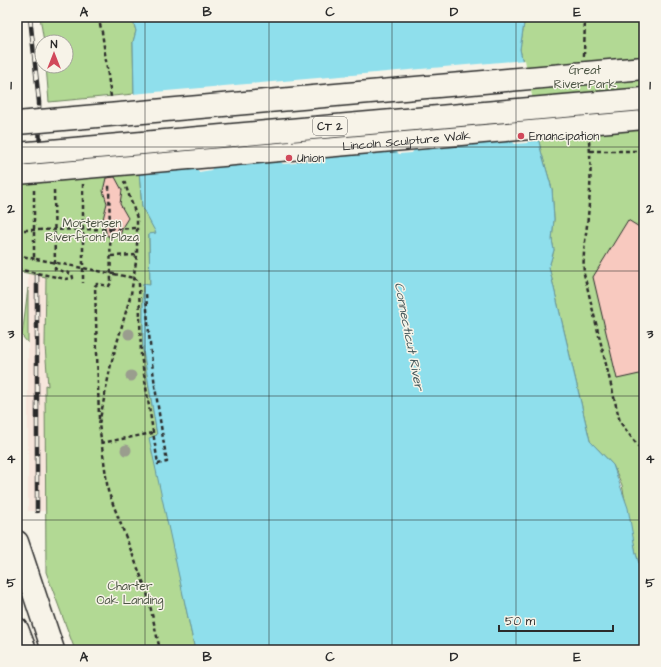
<svg xmlns="http://www.w3.org/2000/svg" width="661" height="667" viewBox="0 0 661 667" font-family="'Architects Daughter',sans-serif">
  <style>
    .built { fill: #f7e6dc }
    .green { fill: #b2d994; stroke: #6e8260 }
    .water { fill: #8fdfec; stroke: #67979f }
    .pier { fill: #f7f3e8 }
    .building { fill: #f8c9bf; stroke: #2b2b2b }
    .lines { fill: none; stroke-linecap: round; stroke-linejoin: round }
    .highway-casing { stroke: #2b2b2b; stroke-width: 25 }
    .path { stroke: #2b2b2b; stroke-width: 2.5; stroke-dasharray: 4 3; stroke-linecap: butt }
    .highway { stroke: #f7f3e8; stroke-width: 22 }
    .rail-casing { stroke: #2b2b2b; stroke-width: 4.5 }
    .rail { stroke: #f7f3e8; stroke-width: 3; stroke-dasharray: 9; stroke-linecap: butt }
    .street-bridge-casing { stroke: #2b2b2b; stroke-width: 21; stroke-linecap: butt }
    .highway-bridge-casing { stroke: #2b2b2b; stroke-width: 25; stroke-linecap: butt }
    .path-bridge { stroke: #2b2b2b; stroke-width: 2.5; stroke-dasharray: 4 3; stroke-linecap: butt }
    .street-bridge { stroke: #f7f3e8; stroke-width: 18 }
    .highway-bridge { stroke: #f7f3e8; stroke-width: 22 }
    .tree { fill: #9a9d8e }
    .grid { fill: none; stroke: #2b2b2b; stroke-width: 1; stroke-opacity: 0.55 }
    .poi-dot { fill: #d1495b; stroke: #f7f3e8; stroke-width: 1.5 }
    .labels { text-anchor: middle; stroke-width: 3; stroke-linejoin: round; paint-order: stroke }
    .shield { fill: #f7f3e8; stroke: #686764; stroke-width: 1 }
    .shield-label { font-size: 11px; font-weight: bold; fill: #2b2b2b }
    .park-label { font-size: 12px; fill: #4d5645; stroke: #f7f3e8 }
    .poi-label { font-size: 12px; fill: #2b2b2b; stroke: #f7f3e8; text-anchor: start }
    .street-label { font-size: 12px; fill: #2b2b2b; stroke: #f7f3e8 }
    .water-label { font-size: 13px; font-style: italic; fill: #44585b; stroke: #f7f3e8 }
    .neatline { fill: none; stroke: #2b2b2b; stroke-width: 1.5 }
    .grid-label { font-size: 13px; text-anchor: middle; font-weight: bold; fill: #2b2b2b }
  </style>
  <rect width="100%" height="100%" fill="#f7f3e8"/>
  <filter id="ink" filterUnits="userSpaceOnUse"><feTurbulence type="fractalNoise" baseFrequency=".025" numOctaves="2"/><feDisplacementMap in="SourceGraphic" scale="8" xChannelSelector="R" yChannelSelector="G"/><feConvolveMatrix kernelMatrix="1 2 1 2 8 2 1 2 1" color-interpolation-filters="sRGB"/></filter>
  <g filter="url(#ink)">
    <path class="built" d="M28,273L46,277L45,346L48,387L45,385L46,511H28Z"/>
    <path class="green" d="M40,17H132L136,31L133,42L134,94L49,102L46,66H66V42H44Z
      M525,17H644V579L636,554L622,485L613,465L590,441L549,267L554,250L552,240L554,219L552,189L541,151L520,49Z
      M139,171L142,207L157,234H149L150,286L143,285V350L157,435L150,438L195,650H75L46,572L45,385L48,386L45,346L46,277L17,271V180Z
      M28,288V343L22,336Z"/>
    <path class="water" d="M132,17H525L520,49L541,151L552,189L554,219L552,240L554,250L549,267L590,441L613,465L628,508L636,554L644,579V650H195L149,438L157,435L143,350V284L150,285L149,234L156,233L142,207L139,171L146,170L134,94L133,42L136,31Z"/>
    <path class="pier" d="M525,60L540,136L532,137L527,143L515,144L510,139L416,147L412,153L399,154L394,149L300,157L296,163L283,164L278,159L216,164L211,170L199,172L194,166L144,168L132,94Z"/>
    <path class="building" d="M115,177L122,190L120,204L128,218L123,226L120,236H107L103,219L107,203L103,191L106,178Z
      M628,220L644,230V373L617,379L593,277Z"/>
    <g class="lines">
      <g class="highway-casing">
        <path id="highway" d="M17,542L53,650
          M17,629L25,650"/>
      </g>
      <path class="path" d="M98,17L102,32L111,97
        M584,56L585,17
        M589,141C591,161 591,182 589,203C588,227 582,250 584,274L620,422L644,454
        M590,151H644
        M124,181L137,218V255L131,294L111,364L99,424L108,491L147,592L160,650
        M83,184V283
        M34,190V258
        M110,229L138,228
        M17,230H31
        M17,255L36,259
        M111,256L137,255
        M114,274L134,278
        M134,278L137,280L139,284L141,355L158,464L167,462C157,404 149,351 146,292
        M99,419L95,286L97,284L109,286L111,283L109,184
        M101,443L153,433"/>
      <use href="#highway" class="highway"/>
      <g class="rail-casing">
        <path id="rail" d="M30,17L39,102L40,166
          M37,275V511"/>
      </g>
      <use href="#rail" class="rail"/>
      <g class="street-bridge-casing">
        <g id="street-bridge">
          <path id="s1" d="M17,175L644,120"/>
        </g>
      </g>
      <g class="highway-bridge-casing">
        <path id="highway-bridge" d="M17,123L644,68
          M17,154L644,99"/>
      </g>
      <path class="path-bridge" d="M31,230L110,229
        M36,259L114,274
        M17,269L66,279L73,278L72,274L55,269L54,188"/>
      <use href="#street-bridge" class="street-bridge"/>
      <use href="#highway-bridge" class="highway-bridge"/>
    </g>
    <g class="tree">
      <circle cx="129" cy="334" r="5.5"/>
      <circle cx="131" cy="376" r="5.5"/>
      <circle cx="126" cy="450" r="5.5"/>
    </g>
  </g>
  <path class="grid" d="M145,17V650M269,17V650M392,17V650M516,17V650M17,147H644M17,271H644M17,396H644M17,520H644"/>
  <g class="poi-dot">
    <circle cx="521" cy="136" r="4"/>
    <circle cx="289" cy="158" r="4"/>
  </g>
  <g class="labels">
    <rect class="shield" x="313" y="117" width="34" height="18" rx="3"/>
    <g class="shield-label">
      <text x="330" y="130">CT 2</text>
    </g>
    <g class="park-label">
      <text x="585" y="74">Great<tspan x="585" dy="14">River Park</tspan></text>
      <text x="92" y="227">Mortensen<tspan x="92" dy="14">Riverfront Plaza</tspan></text>
      <text x="130" y="590">Charter<tspan x="130" dy="14">Oak Landing</tspan></text>
    </g>
    <g class="poi-label">
      <text x="529" y="140">Emancipation</text>
      <text x="297" y="162">Union</text>
    </g>
    <g class="street-label">
      <text dy="4" stroke="none"><textPath href="#s1" startOffset="391">Lincoln Sculpture Walk</textPath></text>
    </g>
    <g class="water-label">
      <text transform="translate(410 336) rotate(79)" y="5">Connecticut River</text>
    </g>
  </g>
  <rect width="661" height="667" fill="none" stroke="#f7f3e8" stroke-width="44"/>
  <g transform="translate(54 54)"><circle r="19" fill="#f7f3e8" stroke="#a5a39c"/>
  <path d="M0-3L7 15L0 10L-7 15Z" fill="#d1495b"/>
  <text y="-6" font-size="11" font-weight="bold" text-anchor="middle" fill="#2b2b2b">N</text>
  </g>
  <path d="M499 625v6h114v-6" fill="none" stroke="#2b2b2b" stroke-width="2"/>
  <text x="505" y="625" font-size="12" fill="#2b2b2b" stroke="#f7f3e8" stroke-width="3" paint-order="stroke">50 m</text>
  <rect x="22" y="22" width="617" height="623" class="neatline"/>
  <g class="grid-label">
    <text x="84" y="16">A</text>
    <text x="207" y="16">B</text>
    <text x="330" y="16">C</text>
    <text x="454" y="16">D</text>
    <text x="577" y="16">E</text>
    <text x="11" y="89">1</text>
    <text x="650" y="89">1</text>
    <text x="11" y="213">2</text>
    <text x="650" y="213">2</text>
    <text x="11" y="338">3</text>
    <text x="650" y="338">3</text>
    <text x="11" y="463">4</text>
    <text x="650" y="463">4</text>
    <text x="11" y="587">5</text>
    <text x="650" y="587">5</text>
    <text x="84" y="661">A</text>
    <text x="207" y="661">B</text>
    <text x="330" y="661">C</text>
    <text x="454" y="661">D</text>
    <text x="577" y="661">E</text>
  </g>
</svg>
